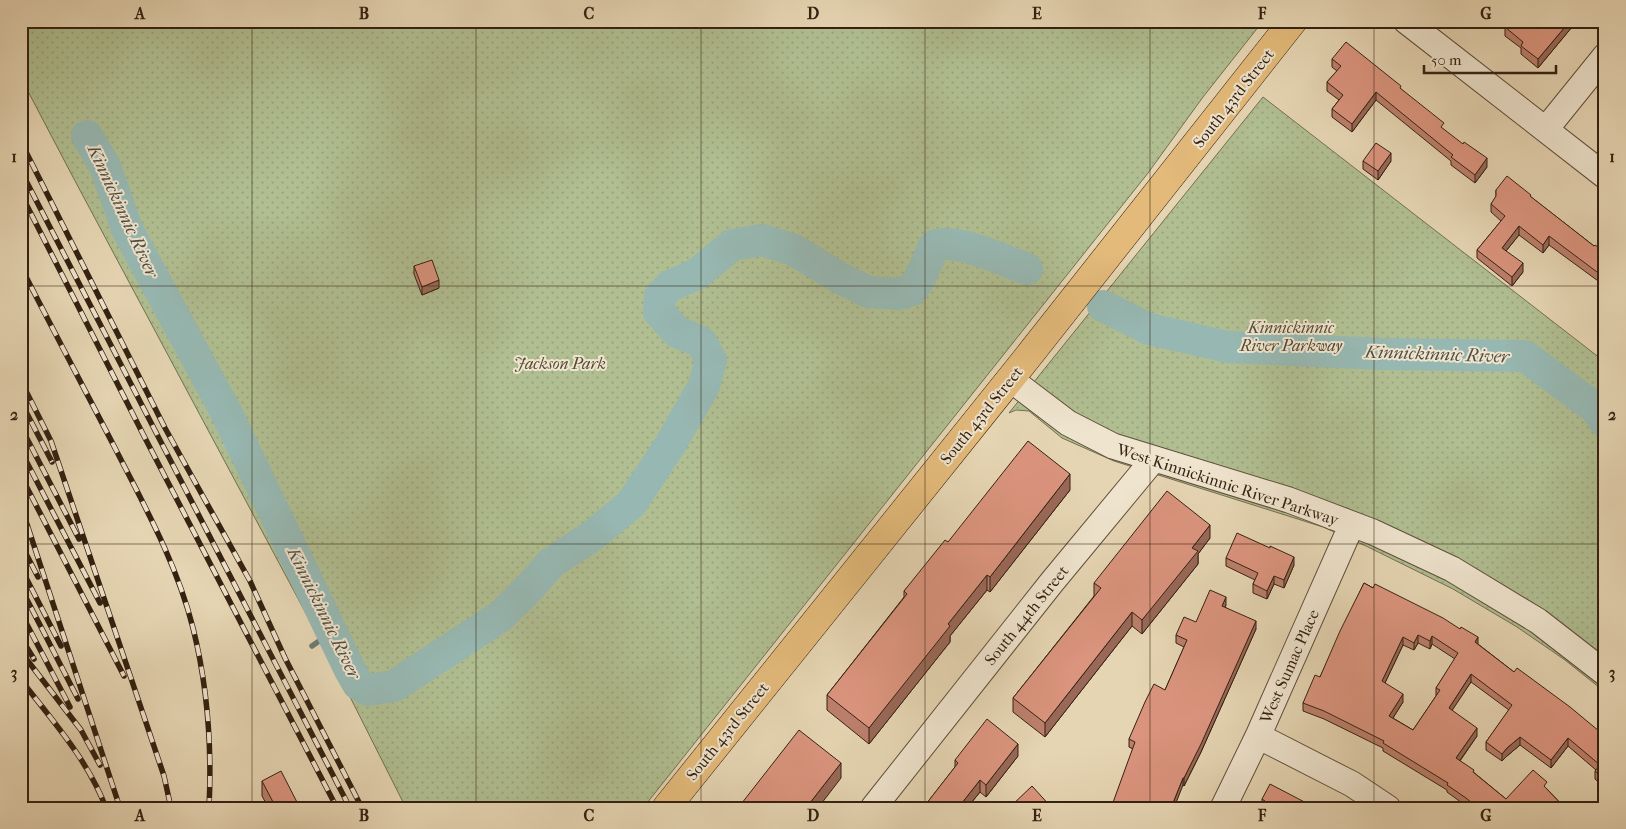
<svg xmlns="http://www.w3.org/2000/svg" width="1626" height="829" viewBox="0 0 1626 829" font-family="'IM FELL French Canon',serif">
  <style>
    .park { fill: url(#park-dots); stroke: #727051 }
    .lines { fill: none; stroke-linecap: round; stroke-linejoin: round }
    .stream { stroke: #6f7c72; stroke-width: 5.5 }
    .river { stroke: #97b8b2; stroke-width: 32 }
    .minor-casing { stroke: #604e3a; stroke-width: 27 }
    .major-casing { stroke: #342111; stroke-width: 29 }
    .minor { stroke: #efe4ce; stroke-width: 25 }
    .major { stroke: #e3ba7a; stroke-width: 28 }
    .rail-casing { stroke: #342111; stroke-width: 5.5 }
    .rail { stroke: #efe4ce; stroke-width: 4; stroke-dasharray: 11; stroke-linecap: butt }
    .wall { fill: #bc7f6c; stroke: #342111; fill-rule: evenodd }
    .shaded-wall { fill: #996858; stroke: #342111 }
    .building { fill: #db947e; stroke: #342111; fill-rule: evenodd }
    .grid { fill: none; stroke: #342111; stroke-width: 1; stroke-opacity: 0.55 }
    .labels { text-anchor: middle; stroke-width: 4; stroke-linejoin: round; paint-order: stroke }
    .street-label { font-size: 16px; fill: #342111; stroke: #efe4ce }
    .park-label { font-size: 16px; font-style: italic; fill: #534831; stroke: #efe4ce }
    .water-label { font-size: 18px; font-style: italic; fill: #524e41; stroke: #efe4ce }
    .neatline { fill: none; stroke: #342111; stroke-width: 2 }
    .grid-label { font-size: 16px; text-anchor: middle; font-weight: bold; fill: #342111 }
  </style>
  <defs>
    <pattern id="park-dots" width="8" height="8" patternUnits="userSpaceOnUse" patternTransform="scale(1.25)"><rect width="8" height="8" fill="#b0be91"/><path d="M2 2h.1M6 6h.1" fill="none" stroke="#98a37c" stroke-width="1.8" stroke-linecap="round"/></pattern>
  </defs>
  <rect width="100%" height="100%" fill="#e6d5b3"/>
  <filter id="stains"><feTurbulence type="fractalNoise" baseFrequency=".004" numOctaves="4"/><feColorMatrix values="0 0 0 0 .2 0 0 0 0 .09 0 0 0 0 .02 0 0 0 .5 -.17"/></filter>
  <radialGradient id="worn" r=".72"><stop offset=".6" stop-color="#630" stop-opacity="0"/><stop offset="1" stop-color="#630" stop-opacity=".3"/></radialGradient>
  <path class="park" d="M21,21H1263L1203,97L1148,173L643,808H406L342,681L74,179L21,78Z
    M1263,97L1605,362V692L1565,660L1517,627L1453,589L1366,546L1323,527L1114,461L1062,438L1029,411L1016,410L1009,413Z"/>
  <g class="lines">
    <path class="stream" d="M312,646L332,632"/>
    <path class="river" d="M87,136L105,166L127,229L227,414L350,670L358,684L368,690L394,686L501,616L530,587L551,563L592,536L631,504L670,445L704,386L711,360L701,342L677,332L659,312L660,296L670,286L697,274L732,245L762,240L794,250L840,278L868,292L898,294L912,290L920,278L934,246C955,237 1005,261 1027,269
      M1103,306L1149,329L1228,347L1383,354L1525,356L1595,408L1605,422"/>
    <g class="minor-casing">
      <path id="minor" d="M1406,21L1605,176
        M1546,129L1605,56
        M1010,379L1068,423L1113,446L1289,500L1373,532L1452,569L1538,621L1605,673
        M1258,736L1352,784L1388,808
        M873,808L1052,582L1153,460
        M1223,808L1258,736L1352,524"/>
    </g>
    <g class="major-casing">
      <path id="major" d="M666,808L1027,358L1293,21"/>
    </g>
    <use href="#minor" class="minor"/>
    <use href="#major" class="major"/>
    <g class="rail-casing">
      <path id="rail" d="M21,142L165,428L250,581L285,658L362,808
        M21,171L350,808
        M21,194L145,438L337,808
        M21,267C52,328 84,388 115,448C145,507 177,564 193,628C208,688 212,747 209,808
        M21,381L51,441L164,776L171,808
        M21,402L52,462
        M21,427L79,539
        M21,451L100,603
        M21,476L124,676
        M21,506L120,808
        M21,544L38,577
        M21,568L61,646
        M21,588L78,699
        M21,613L70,707
        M21,638L34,659
        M21,652L81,730L100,765
        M21,680C52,720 88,760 106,808"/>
    </g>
    <use href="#rail" class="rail"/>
  </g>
  <path class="wall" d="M1538,21H1577L1538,68L1521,54V48L1505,36V27L1532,28Z
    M1332,59L1401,89L1444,130L1487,167L1475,183L1451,165V161L1376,100L1352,132L1332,117V109L1339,100L1327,91V82L1337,71L1332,67Z
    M1363,161H1391L1378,180L1363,169Z
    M1496,190L1531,197L1594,246L1605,252V286L1549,245L1543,253L1519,235L1506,251L1523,272L1512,286L1477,258V250L1501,221L1491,212V204L1496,197Z
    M414,266L439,288L422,295L414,274Z
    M1070,490L990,592L987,590L950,636V642L869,744L827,710V695L904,597V591L948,542Z
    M1210,538L1198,554V564L1142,634L1132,626L1045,737L1013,712V698L1094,596V583Z
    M1226,558L1294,565L1284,588L1274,584L1267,599L1253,593V584L1255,580L1226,566Z
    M1364,583L1478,644L1514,672L1605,736V788L1595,779V771L1596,770L1568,746L1551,768L1520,745L1507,756L1502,761L1486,750V742L1509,710L1471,682L1452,710L1477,736L1460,761L1506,799L1547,789L1565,808H1469L1447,792V790L1383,751V748L1324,719L1303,711V703L1320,677ZM1418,643L1430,649L1432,644L1455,659L1436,688V696L1413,730L1393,718L1403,702L1385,683L1403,645L1414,650Z
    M1226,605L1225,607L1256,629L1201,752L1184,786L1133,749L1129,747V739L1165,690L1184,647L1176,643V635Z
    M1018,756L986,797L980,792L967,808H923L955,767V760Z
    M262,781L300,808L267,805L262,796Z
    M1262,799L1316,808H1263L1262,807Z"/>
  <path class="shaded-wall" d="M1570,21H1577L1538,68V59Z
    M1376,92V100L1352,132V124Z
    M1391,153V161L1378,180V171Z
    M1487,158V167L1475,183V175Z
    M1519,226V235L1502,256V248Z
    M1549,236V245L1543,253V245Z
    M1523,263V272L1512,286V277Z
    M439,280V288L422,295V287Z
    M1070,474V490L990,592V577Z
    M1210,525V538L1198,554V564L1142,634V620L1192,548Z
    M1294,557V565L1284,588V580Z
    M987,575V590L950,636V642L869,744V728L948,624Z
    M1274,576V584L1267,599V591Z
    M1226,597V605L1222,613V606Z
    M1132,612V626L1045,737V723Z
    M1256,621V629L1201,752L1184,786V778Z
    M1418,635V643L1414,650V643Z
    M1432,636V644L1430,649V641Z
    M1403,637V645L1382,689V681Z
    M1478,637V645L1475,642Z
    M1471,674V682L1449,715V708Z
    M1403,694V702L1389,724V716Z
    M1477,728V736L1456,766V758Z
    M1520,737V745L1507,756L1502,761V754L1507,748Z
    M1568,738V746L1551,768V760Z
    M1018,744V756L986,797V785Z
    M841,763V778L818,808H806Z
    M1183,778V785L1174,808H1171Z
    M980,780V792L967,808H958Z"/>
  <path class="building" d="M1510,21H1523L1532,28L1538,21H1570L1538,59L1521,46L1523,42L1505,27Z
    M1346,42L1401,86L1400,88L1444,123L1441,127L1463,144L1464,142L1487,158L1475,175L1451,157L1453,155L1376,92L1352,124L1332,109L1343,95L1327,82L1341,66L1332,59Z
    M1376,143L1391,153L1378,171L1363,161Z
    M1507,176L1531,195L1530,196L1594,246L1595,245L1605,252V278L1549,236L1543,245L1519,226L1502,248L1523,263L1512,277L1477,250L1505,216L1491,204L1496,196V190Z
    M432,260L439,280L422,287L414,266Z
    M1028,441L1070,474L990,577L987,575L948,624L950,626L869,728L827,695L907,594L904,591L945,540L948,542Z
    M1167,491L1210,525L1192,548L1198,551L1142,620L1132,612L1045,723L1013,698L1101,588L1094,583Z
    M1237,533L1270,548V546L1294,557L1284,580L1274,576L1267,591L1253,584L1258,573L1226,558Z
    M1364,583L1373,588L1375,584L1443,618L1460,629L1461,627L1478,637L1475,642L1514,672L1517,668L1570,707L1605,736V780L1595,771L1600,765L1568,738L1551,760L1520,737L1507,748L1502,754L1486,742L1512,705L1471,674L1449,708L1477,728L1456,758L1474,770L1473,772L1506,799L1533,770L1547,782L1544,786L1565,808H1478L1466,798L1447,785L1448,783L1383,743L1384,741L1324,711L1303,703L1315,675L1320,677L1340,631ZM1418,635L1430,641L1432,636L1458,653L1436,688L1440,690L1413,730L1389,716L1403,694L1382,681L1403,637L1414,643Z
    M1210,590L1226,597L1222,606L1256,621L1201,744L1184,778H1183L1171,808H1111L1135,742L1129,739L1145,702L1154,684L1165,690L1187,640L1176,635L1184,617L1196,622Z
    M987,719L1018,744L986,785L980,780L958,808H923L958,763L955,760Z
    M799,730L841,763L806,808H738Z
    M281,771L300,808H262L273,802L262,781Z
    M1270,784L1316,808H1267L1263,806L1265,801L1262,799Z
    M1032,786L1052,808H1009Z"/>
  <path class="grid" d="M252,21V808M476,21V808M701,21V808M925,21V808M1150,21V808M1374,21V808M21,286H1605M21,544H1605"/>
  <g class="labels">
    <g class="street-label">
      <text transform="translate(1233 98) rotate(-52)" y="6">South 43rd Street</text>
      <text transform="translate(981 415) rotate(-51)" y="6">South 43rd Street</text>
      <text transform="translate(1228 484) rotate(18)" y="6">West Kinnickinnic River Parkway</text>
      <text transform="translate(1026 615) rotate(-51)" y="6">South 44th Street</text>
      <text transform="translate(1289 666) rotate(-66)" y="6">West Sumac Place</text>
      <text transform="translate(727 731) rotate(-51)" y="6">South 43rd Street</text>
    </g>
    <g class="park-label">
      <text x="1291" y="333">Kinnickinnic<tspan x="1291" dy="18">River Parkway</tspan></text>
      <text x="560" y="369">Jackson Park</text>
    </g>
    <g class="water-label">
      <text transform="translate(123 211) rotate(65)" y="6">Kinnickinnic River</text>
      <text transform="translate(1437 354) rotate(2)" y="6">Kinnickinnic River</text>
      <text transform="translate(324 613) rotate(64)" y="6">Kinnickinnic River</text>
    </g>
  </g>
  <rect width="1626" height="829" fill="none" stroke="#e6d5b3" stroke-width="55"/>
  <path d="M1424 65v8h132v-8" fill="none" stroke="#342111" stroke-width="2.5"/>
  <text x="1431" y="65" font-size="15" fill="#342111" stroke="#efe4ce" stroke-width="4" paint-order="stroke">50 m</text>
  <rect x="28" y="28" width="1570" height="774" class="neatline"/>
  <g class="grid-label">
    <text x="140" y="19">A</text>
    <text x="364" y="19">B</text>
    <text x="589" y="19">C</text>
    <text x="813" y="19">D</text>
    <text x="1037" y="19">E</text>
    <text x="1262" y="19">F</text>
    <text x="1486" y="19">G</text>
    <text x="14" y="162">1</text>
    <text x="1612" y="162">1</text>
    <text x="14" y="420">2</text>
    <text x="1612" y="420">2</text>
    <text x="14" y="678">3</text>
    <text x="1612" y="678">3</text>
    <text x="140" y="821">A</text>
    <text x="364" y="821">B</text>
    <text x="589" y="821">C</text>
    <text x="813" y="821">D</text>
    <text x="1037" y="821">E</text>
    <text x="1262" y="821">F</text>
    <text x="1486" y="821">G</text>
  </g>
  <rect width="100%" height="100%" filter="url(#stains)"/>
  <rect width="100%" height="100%" fill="url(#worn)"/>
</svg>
